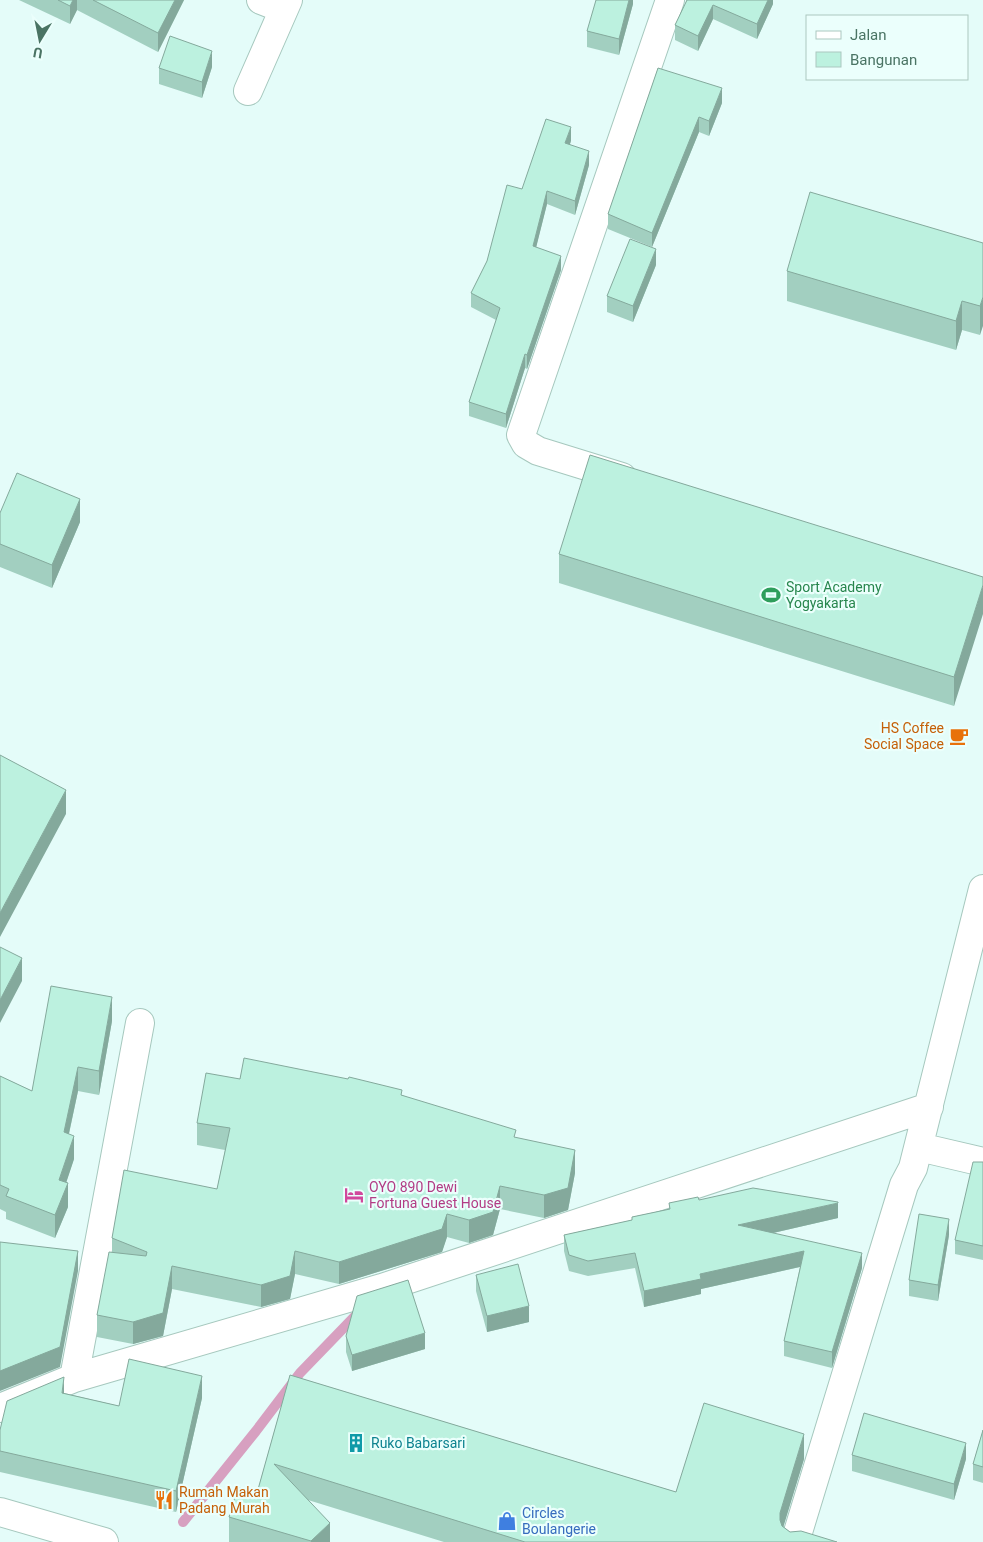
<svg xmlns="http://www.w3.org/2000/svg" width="983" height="1542" viewBox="0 0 983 1542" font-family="Roboto,sans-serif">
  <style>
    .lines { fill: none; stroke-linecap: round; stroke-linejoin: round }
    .stream { stroke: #d7a0c0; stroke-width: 10 }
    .minor-casing { stroke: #a6c8be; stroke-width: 30 }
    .minor { stroke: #fff; stroke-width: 28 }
    .wall { fill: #a2cfc0 }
    .shaded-wall { fill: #84a99c }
    .building { fill: #bcf1df; stroke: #84a99c }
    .labels { text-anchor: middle; stroke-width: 4.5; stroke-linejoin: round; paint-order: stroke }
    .leisure-label { font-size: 14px; fill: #27864d; stroke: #ebfffc; text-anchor: start }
    .food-label { font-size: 14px; fill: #c56008; stroke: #ebfffc; text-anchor: end }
    .hotel-label { font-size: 14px; fill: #b23c85; stroke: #ebfffc; text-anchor: start }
    .culture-label { font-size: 14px; fill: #0d838f; stroke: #ebfffc; text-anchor: start }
    .shop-label { font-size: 14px; fill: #366cbe; stroke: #ebfffc; text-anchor: start }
  </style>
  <rect width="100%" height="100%" fill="#e4fcf9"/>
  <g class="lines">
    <path class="stream" d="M183,1522L256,1431L300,1373L359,1312"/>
    <g class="minor-casing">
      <path id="minor" d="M261,0L284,9
        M248,91L288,0
        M622,477L538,451L526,444L521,435L670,0
        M919,1147L983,1162
        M74,1378L140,1023
        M0,1408L74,1378L382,1288L929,1107
        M0,1512L104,1542
        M795,1542L904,1185L913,1168L983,889"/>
    </g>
    <use href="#minor" class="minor"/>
  </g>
  <path class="wall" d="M19,0H184L158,52L77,10L70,24Z
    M633,0V4L619,55L587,47V31Z
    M687,0H773V4L757,39L713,19L698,51L675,40V25Z
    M212,67L202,98L159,84V68Z
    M658,68L722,103L709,136L699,132L652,247L608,229V214Z
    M571,141L570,144L589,165L575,215L547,204L536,247L561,270L527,369L525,368L506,428L469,416V402L496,320L471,307V293L487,261L522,189Z
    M983,243L980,335L962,330L956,350L787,301V271Z
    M656,265L633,322L607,312V296Z
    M0,513L80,522L52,588L0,567Z
    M559,554L983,577L954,706L559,583Z
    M112,1021L99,1095L78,1091L69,1134L74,1159L66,1183L68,1207L55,1238L6,1219V1212L0,1209V1076L32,1091Z
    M240,1079L402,1095L516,1138L575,1173L568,1210L544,1218L500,1209L493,1235L469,1243L447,1237L442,1252L339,1284L295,1274L290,1299L261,1307L172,1289L163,1336L133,1344L97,1337V1315L112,1252V1238L217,1189L225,1150L197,1145V1123Z
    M983,1162V1260L955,1254V1240Z
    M699,1200L838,1218L773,1233L862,1268L832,1368L784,1356V1341L800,1267L701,1289V1294L644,1307L635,1268L588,1276L569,1271L564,1251V1235L632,1220V1217L669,1209V1203Z
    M949,1235L938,1301L909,1296V1280Z
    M476,1275L529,1322L487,1332L476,1291Z
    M346,1336L425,1349L352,1371L346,1352Z
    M290,1375L676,1492L804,1459L783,1526L790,1532L837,1542H444L308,1500L330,1542H229V1517L257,1493Z
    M64,1393L119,1406L202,1398L176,1512L0,1472V1430Z
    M983,1430V1483L973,1480V1464Z
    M852,1455L966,1459L954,1500L852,1471Z"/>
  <path class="shaded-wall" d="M73,0H77V10L70,24V6Z
    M175,0H184L158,52V33Z
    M629,0H633V4L619,55V39Z
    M768,0H773V4L757,39V24Z
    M713,5V19L698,51V36Z
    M212,51V67L202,98V82Z
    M722,88V103L709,136V121Z
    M699,117V132L652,247V233Z
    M571,127V141L565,156V143Z
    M589,151V165L575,215V201Z
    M547,191V204L533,260V246Z
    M656,249V265L633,322V306Z
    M561,256V270L527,369V355Z
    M983,297V326L980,335V306Z
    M962,301V330L956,350V321Z
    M525,354V368L506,428V414Z
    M80,499V522L52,588V565Z
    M983,585V614L954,706V677Z
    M66,790V814L0,937V913Z
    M22,958V981L0,1023V1000Z
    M112,997V1021L99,1095V1071Z
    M78,1067V1091L64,1156V1132Z
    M74,1136V1159L59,1204V1180Z
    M575,1150V1173L568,1210L544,1218V1195Z
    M68,1183V1207L55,1238V1215Z
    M500,1186V1209L493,1235L469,1243V1220Z
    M838,1203V1218L738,1241V1225Z
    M447,1214V1237L442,1252L339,1284V1262Z
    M949,1219V1235L938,1301V1285Z
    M78,1251V1271L60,1367L0,1391V1371Z
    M295,1251V1274L290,1299L261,1307V1285Z
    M804,1251V1266L701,1289V1294L644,1307V1291L700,1274Z
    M862,1253V1268L832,1368V1352Z
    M172,1266V1289L163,1336L133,1344V1322Z
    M529,1306V1322L487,1332V1316Z
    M425,1333V1349L352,1371V1355Z
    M202,1376V1398L176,1512V1491Z
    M64,1377V1399L62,1393Z
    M804,1434V1459L780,1538V1513Z
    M966,1443V1459L954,1500V1484Z
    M330,1523V1542H311V1541Z"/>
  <path class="building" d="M58,0H73L70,6Z
    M93,0H175L158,33Z
    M596,0H629L619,39L587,31Z
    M687,0H768L757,24L713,5L698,36L675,25Z
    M170,36L212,51L202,82L159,68Z
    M658,68L722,88L709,121L699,117L652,233L608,214Z
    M546,119L571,127L565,143L589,151L575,201L547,191L533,246L561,256L527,355L525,354L506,414L469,402L500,308L471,293L487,261L507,185L522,189Z
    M810,192L983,243V297L980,306L962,301L956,321L787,271Z
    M630,239L656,249L633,306L607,296Z
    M590,455L983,577V585L954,677L559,554Z
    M17,473L80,499L52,565L0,544V513Z
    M0,755L66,790L0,913Z
    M0,947L22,958L0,1000Z
    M51,986L112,997L99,1071L78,1067L64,1132L74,1136L59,1180L68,1183L55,1215L6,1196L9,1189L0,1185V1076L32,1091Z
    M244,1058L348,1079L349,1077L402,1090L401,1095L516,1130L514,1137L575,1150L568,1188L544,1195L500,1186L493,1212L469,1220L447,1214L442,1229L339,1262L295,1251L290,1276L261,1285L172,1266L163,1313L133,1322L97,1315L109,1252L146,1256L147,1252L112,1238L124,1170L217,1189L230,1128L197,1123L206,1073L240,1079Z
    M973,1162H983V1246L955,1240Z
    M753,1188L838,1202V1203L738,1225L862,1253L832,1352L784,1341L804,1251L700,1274L701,1279L644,1291L635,1253L588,1261L569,1255L564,1235L632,1220V1217L670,1209L669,1203L698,1197L699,1200Z
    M919,1214L949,1219L938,1285L909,1280Z
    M0,1242L78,1251L60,1347L0,1371Z
    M518,1264L529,1306L487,1316L476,1275Z
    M408,1280L425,1333L352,1355L346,1336L357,1296Z
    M129,1359L202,1376L176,1491L0,1451V1430L7,1401L64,1377L62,1393L119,1406Z
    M290,1375L676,1492L704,1403L804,1434L780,1513V1520L782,1526L790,1532L801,1531L837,1542H525L274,1464L330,1523L311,1541L229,1517L238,1487L257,1493Z
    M864,1413L966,1443L954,1484L852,1455Z
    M983,1430V1467L973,1464Z"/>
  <defs>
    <g id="stadium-bare" transform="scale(1.5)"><path d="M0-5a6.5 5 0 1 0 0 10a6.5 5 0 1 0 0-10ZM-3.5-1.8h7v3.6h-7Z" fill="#2e9e5b" stroke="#ebfffc" stroke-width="2.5" paint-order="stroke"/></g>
    <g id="cafe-bare" transform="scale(1.5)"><path d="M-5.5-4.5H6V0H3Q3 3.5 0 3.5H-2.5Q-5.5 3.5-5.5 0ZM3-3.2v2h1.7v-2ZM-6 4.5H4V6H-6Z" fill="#e8710a" stroke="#ebfffc" stroke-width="2.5" paint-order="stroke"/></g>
    <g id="hotel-bare" transform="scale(1.5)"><path d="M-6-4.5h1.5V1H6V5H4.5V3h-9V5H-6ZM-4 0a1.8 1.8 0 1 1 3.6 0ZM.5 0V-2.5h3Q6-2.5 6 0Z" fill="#d1479c" stroke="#ebfffc" stroke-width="2.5" paint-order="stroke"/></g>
    <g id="building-bare" transform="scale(1.5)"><path d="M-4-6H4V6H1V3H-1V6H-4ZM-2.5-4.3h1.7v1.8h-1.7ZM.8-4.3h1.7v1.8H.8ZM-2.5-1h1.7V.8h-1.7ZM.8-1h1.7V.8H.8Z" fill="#0f9aa8" stroke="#ebfffc" stroke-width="2.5" paint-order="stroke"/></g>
    <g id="restaurant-bare" transform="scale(1.5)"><path d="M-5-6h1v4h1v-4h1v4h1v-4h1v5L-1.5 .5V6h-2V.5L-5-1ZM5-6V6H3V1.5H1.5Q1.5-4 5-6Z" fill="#e8710a" stroke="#ebfffc" stroke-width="2.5" paint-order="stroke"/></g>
    <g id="shop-bare" transform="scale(1.5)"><path d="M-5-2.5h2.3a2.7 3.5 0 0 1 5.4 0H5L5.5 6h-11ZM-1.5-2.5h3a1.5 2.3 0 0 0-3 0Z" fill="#3f7fe0" stroke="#ebfffc" stroke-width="2.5" paint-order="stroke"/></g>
  </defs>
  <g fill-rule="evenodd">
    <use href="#stadium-bare" x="771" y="595"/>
    <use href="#cafe-bare" x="959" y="736"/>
    <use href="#hotel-bare" x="354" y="1195"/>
    <use href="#building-bare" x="356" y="1443"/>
    <use href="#restaurant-bare" x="164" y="1500"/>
    <use href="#shop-bare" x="507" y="1521"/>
  </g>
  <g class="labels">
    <g class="leisure-label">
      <text x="786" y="592">Sport Academy<tspan x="786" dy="16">Yogyakarta</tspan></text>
    </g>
    <g class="food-label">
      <text x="944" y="733">HS Coffee<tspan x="944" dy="16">Social Space</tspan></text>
      <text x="179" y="1497" text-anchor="start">Rumah Makan<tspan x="179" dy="16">Padang Murah</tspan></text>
    </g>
    <g class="hotel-label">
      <text x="369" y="1192">OYO 890 Dewi<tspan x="369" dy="16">Fortuna Guest House</tspan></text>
    </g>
    <g class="culture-label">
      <text x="371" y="1448">Ruko Babarsari</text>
    </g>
    <g class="shop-label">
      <text x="522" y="1518">Circles<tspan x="522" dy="16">Boulangerie</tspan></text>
    </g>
  </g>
  <rect x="806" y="15" width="162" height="65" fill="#ebfffc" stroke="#abc7bf"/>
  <rect x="816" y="31" width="25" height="8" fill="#ffffff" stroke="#abc7bf"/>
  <text x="850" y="40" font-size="15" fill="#4a7464">Jalan</text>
  <rect x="816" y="52" width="25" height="15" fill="#bcf1df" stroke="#abc7bf"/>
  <text x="850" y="65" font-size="15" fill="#4a7464">Bangunan</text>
  <g transform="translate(40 40) rotate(190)" stroke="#ebfffc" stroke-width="4" paint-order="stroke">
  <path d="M0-4L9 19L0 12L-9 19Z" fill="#4a7464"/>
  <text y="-8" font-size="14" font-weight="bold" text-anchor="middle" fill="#4a7464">U</text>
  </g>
</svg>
